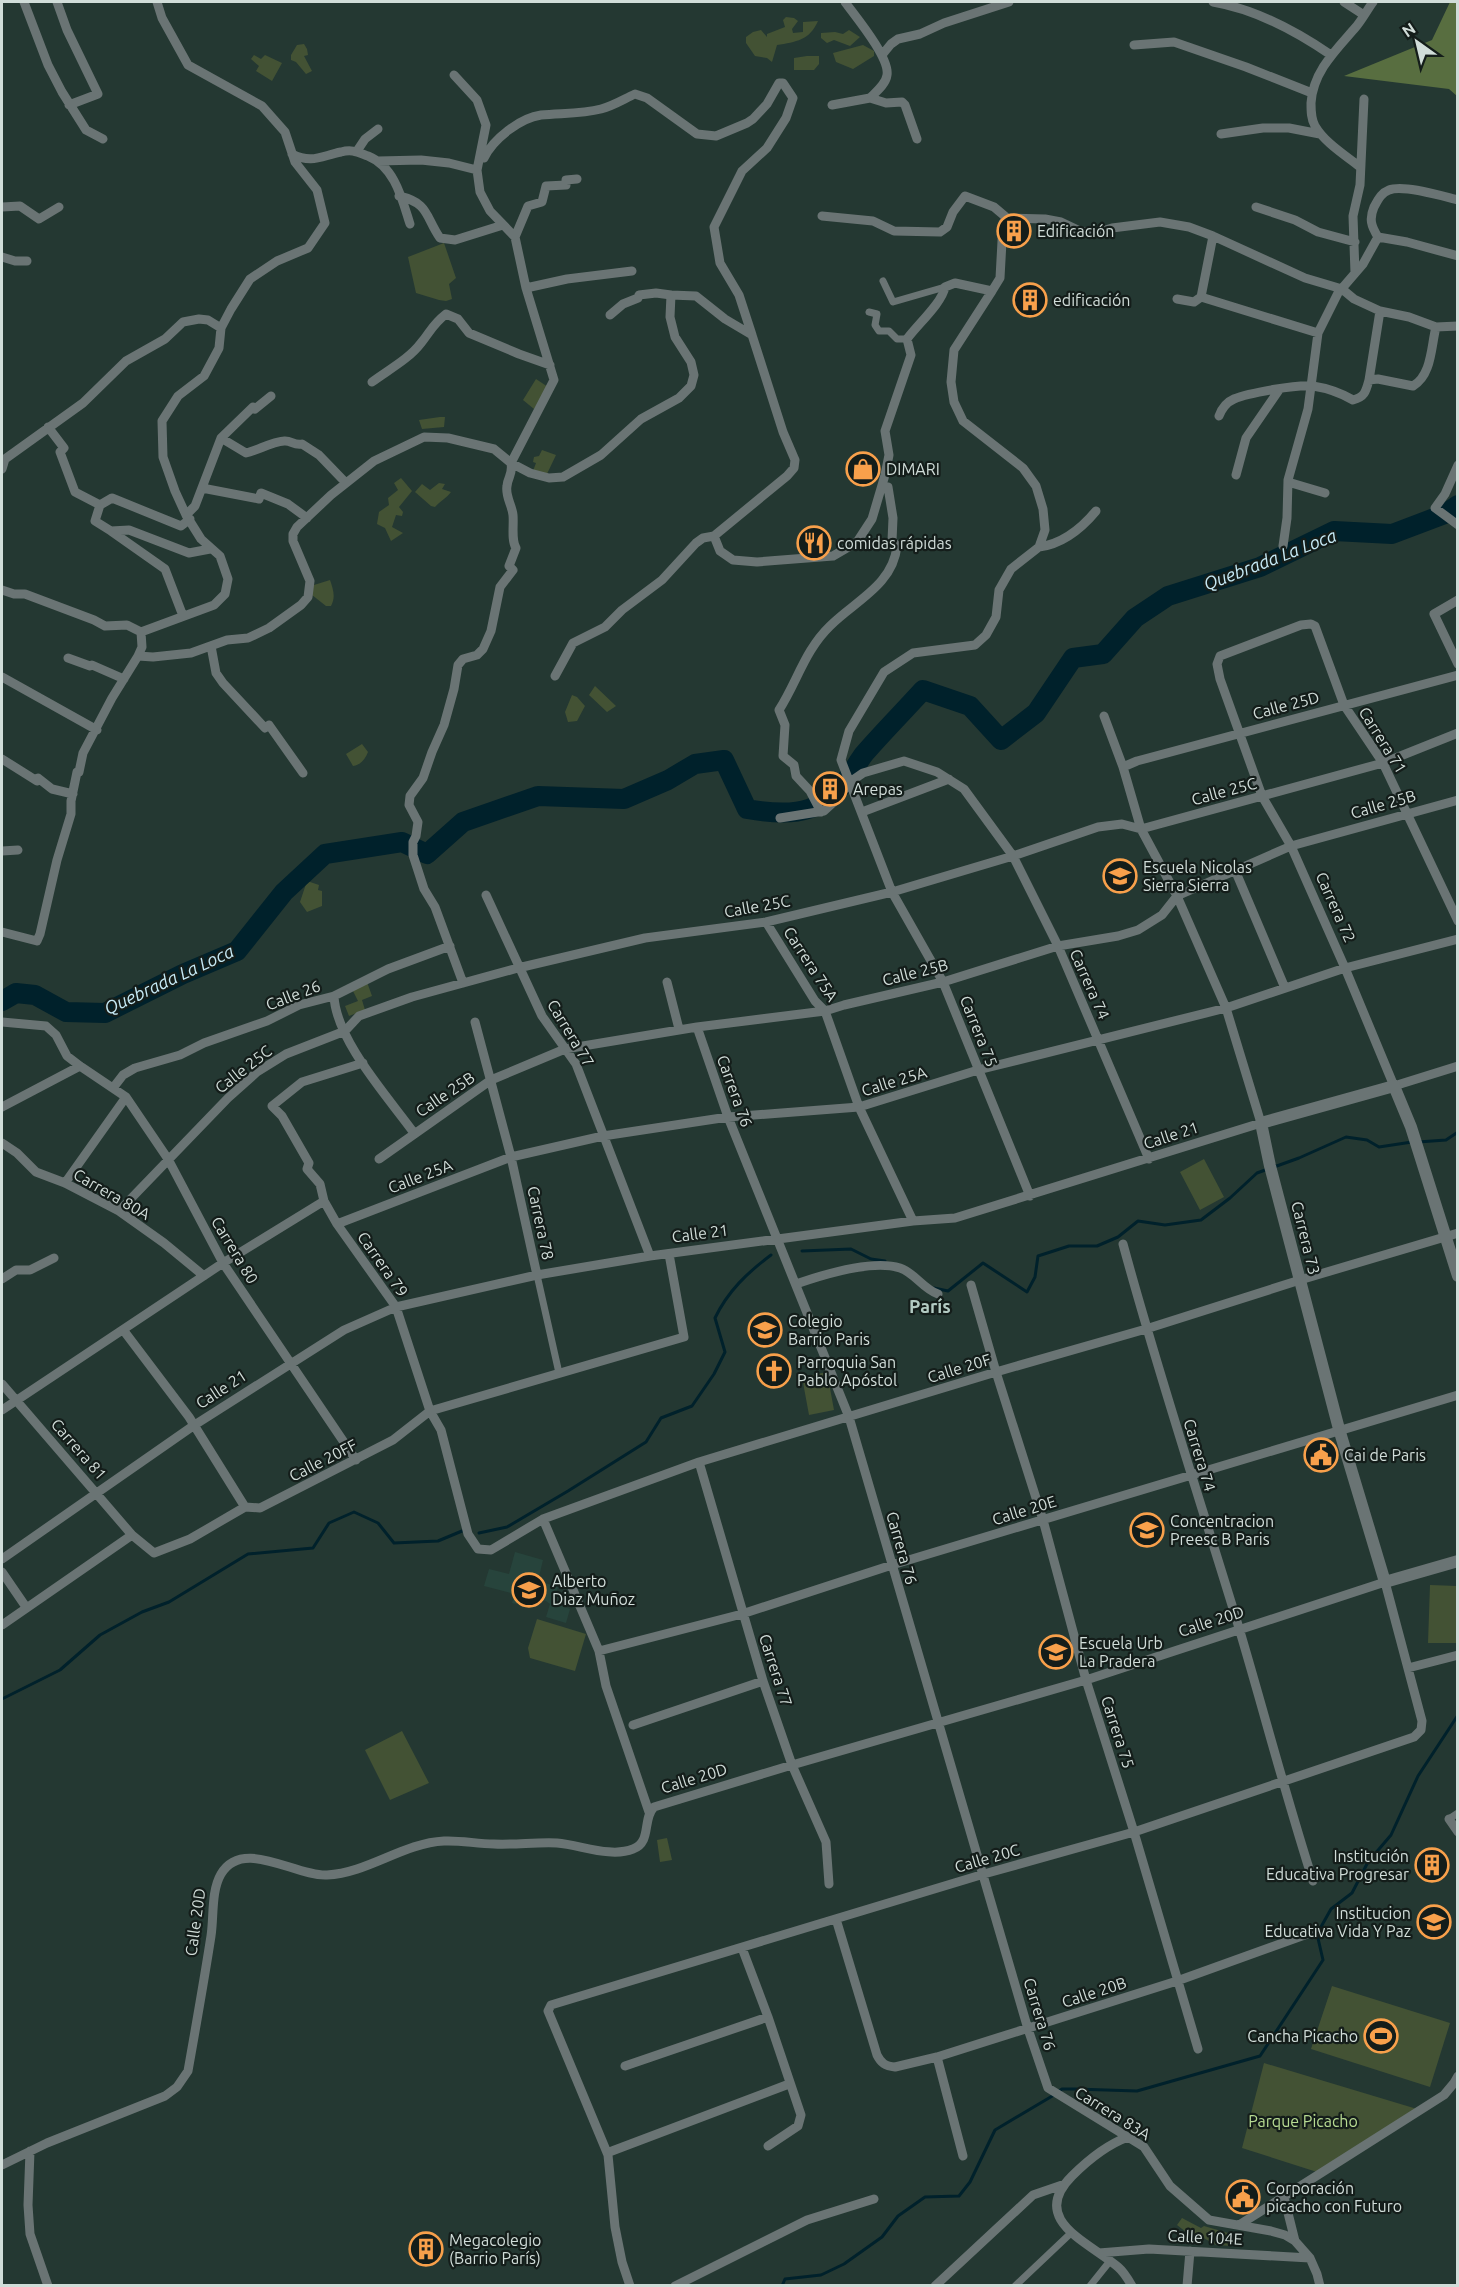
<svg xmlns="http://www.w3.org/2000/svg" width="1459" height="2287" viewBox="0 0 1459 2287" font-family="Ubuntu,sans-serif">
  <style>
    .built { fill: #27443c }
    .green { fill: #435234 }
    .forest { fill: #586e40 }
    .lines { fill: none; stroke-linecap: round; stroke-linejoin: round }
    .stream { stroke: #00212b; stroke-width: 3 }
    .river { stroke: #00212b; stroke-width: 20 }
    .pedestrian { stroke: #6a7474; stroke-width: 7 }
    .minor { stroke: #6a7474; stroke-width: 9 }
    .tertiary { stroke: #6a7474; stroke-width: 12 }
    .labels { text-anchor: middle; stroke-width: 4.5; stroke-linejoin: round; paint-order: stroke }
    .poi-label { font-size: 16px; fill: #d1ddd9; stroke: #141d1a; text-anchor: start }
    .street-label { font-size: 16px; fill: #d1ddd9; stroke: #141d1a }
    .park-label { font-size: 16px; fill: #b8dc93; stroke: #141d1a }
    .water-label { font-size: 18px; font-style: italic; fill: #c6eaf6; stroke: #141d1a }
    .neighbourhood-label { font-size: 18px; font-weight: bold; fill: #b3cbc3; stroke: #141d1a }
  </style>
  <rect width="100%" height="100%" fill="#243832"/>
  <path class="built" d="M515,1552L543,1560L538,1581L558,1587L554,1602L570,1609L566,1623L546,1617L550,1604L546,1601L520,1595L517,1604L512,1603L515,1594L484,1586L489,1569L509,1574Z"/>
  <path class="green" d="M786,17L794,18L798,21L792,29L793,33L803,32V22L818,21C810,40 796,42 777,45L772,62L767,58L755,56L746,43V37L753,32L761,30L767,37V34L785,27L783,20Z
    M849,30L860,37L850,46L834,40L827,43L821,38V33L835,32L843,34Z
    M304,44L307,49L308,55L304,56L312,71L306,74L296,62L291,60V55L297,45Z
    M863,45L874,51V56L853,69L836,62L833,53Z
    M254,55L261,59L265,55L282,63L272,81L256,71L259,66L251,59Z
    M807,56H819V64L814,70H794V58Z
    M444,243L456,278L449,284L452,299L446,301L439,300L416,293L408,257Z
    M536,379L548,387L534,409L523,400Z
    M440,417H445L444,427L422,429L419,420Z
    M542,450L556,455L546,476L533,471L536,463L533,462L534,457L539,456Z
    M401,478L412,491L399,507L403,512L402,516L396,515L392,527L403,533L391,541L385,528L377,524L379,512L389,505L388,498L398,490L394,483Z
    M439,483L445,484L442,489L451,492C447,498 440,501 435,507L431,506L415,492L422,484L430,490Z
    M330,580C333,589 336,597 331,606H326L312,595L311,583L314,585Z
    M595,686L616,706L607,712L589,695Z
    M572,695L577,697L585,706L577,721L568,722L565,712Z
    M362,744L368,752C365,759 361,765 353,766L346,754Z
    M307,881L319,885L318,890L322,891V906L307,912L300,902Z
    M367,982L372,996L362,1000L365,1010L349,1016L345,1006L358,1001L352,989Z
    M1204,1159L1224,1197L1200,1210L1180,1172Z
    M827,1372L834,1410L809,1415L802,1377Z
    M1430,1585L1457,1586V1643H1428Z
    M537,1619L586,1634L575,1671L530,1658L528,1648Z
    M402,1731L429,1783L390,1800L365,1750Z
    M667,1838L672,1860L660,1862L657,1840Z
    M1332,1986L1450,2023L1430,2087L1311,2049Z
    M1264,2063L1417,2109L1317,2172L1242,2148Z
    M1182,2218L1201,2228L1204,2226L1235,2235L1234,2246L1216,2245L1200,2236L1195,2239L1177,2225Z"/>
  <path class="forest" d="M1450,2H1457V96L1449,89L1344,76L1432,40Z"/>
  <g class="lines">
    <path class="stream" d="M1418,1142L1446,1140L1458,1132
      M1274,1167L1299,1158L1346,1137L1367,1140L1379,1147L1412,1142
      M802,1251L851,1249L871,1259L885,1261
      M934,1288L948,1291L983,1263L1027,1292L1035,1277L1038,1256L1069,1246H1097L1118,1237L1138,1221L1165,1225L1201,1220L1230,1198L1257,1173L1268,1169
      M479,1533L507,1527L568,1491L646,1442L661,1418L692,1406L714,1374L725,1352L715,1318C728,1291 747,1273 771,1255
      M2,1699L60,1670L100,1635L142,1612L169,1602L248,1554L313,1548L329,1523L354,1512L378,1523L394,1543L438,1541L462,1531
      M1059,2091L1062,2089H1075L1137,2091L1260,2056L1323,1960L1317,1934L1331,1909L1352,1893L1368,1862L1391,1835L1418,1776L1458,1715
      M782,2286L785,2279L821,2275L844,2264L882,2237L898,2216L925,2197L959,2196L970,2182L995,2130L1054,2095"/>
    <path class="river" d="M2,1001L16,993L35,995L66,1012L105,1013L183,974L237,951L284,892L325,854L402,842L427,854L463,822L538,796L624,799L668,780L695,764L724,760L747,809C781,815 815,817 840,788C849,778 856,765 864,754C883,732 904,711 923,690L970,706L1001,740L1036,713L1073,658L1103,654L1135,618L1168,596L1260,567L1334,531L1392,534L1445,514L1458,505"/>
    <path class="pedestrian" d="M883,281L893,302L945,287
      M869,312L877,314L875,325L879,331H889L897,339H907
      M537,1275L559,1373
      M1449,1819L1458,1813
      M1015,2286L1071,2233
      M1090,2286L1110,2261"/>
    <path class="minor" d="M24,2L48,65L62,92L86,130L103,139
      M57,2L67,30L98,94L69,105
      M157,2L162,18L188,65L262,106L285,132L295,162L317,190L325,223L308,248L277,261L250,279L231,309L221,328
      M845,2C856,17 890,58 887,75C886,84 876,92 870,98
      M1213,2C1255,9 1296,31 1331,55
      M1344,2L1364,15
      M1134,45L1174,42L1246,67L1312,93
      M882,55L891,44L898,39L920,34L944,23L1009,2
      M454,75L477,100L486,125L477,170L480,192L490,211L515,237L526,288L554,380L511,463C513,475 508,476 507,486C505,496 512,505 513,515C514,525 511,540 516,548L509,566L513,570L500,587L491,631L483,649L477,655L463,659L458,665L454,689L444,725L432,752L423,778L410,796L409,805L418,822L416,836L413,842V855L424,889L435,907L463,983
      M832,105L870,98L886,103L902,102L905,105L917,139
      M1221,134L1263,128H1289L1320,134
      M357,151L365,139L378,129
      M292,154C312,164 321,156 341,152C352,149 357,152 368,156C395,167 402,199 410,224
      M484,158C493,139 520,118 541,115C561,113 582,114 601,109C613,106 624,99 635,94L647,98L697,134L716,136L747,123L753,119L767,104L779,83H783L793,98L786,118L767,148L742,171L714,227L720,263L739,295L752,335
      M378,161L421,160L449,163L477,170
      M1360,167C1345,155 1325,143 1315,126C1311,119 1311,111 1311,103C1313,72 1335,51 1355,28C1362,20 1367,10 1373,2
      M399,196C429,203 425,216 440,238L455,240L503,225
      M2,207L20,206L39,219L59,207
      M1256,207L1295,220L1318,232L1355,242
      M822,216L873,221L894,231L940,232L947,227L953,212L965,196L994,207L1007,218
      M1213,236L1201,297L1318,333
      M515,237L528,206L542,202L546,186L566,185V180L577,179
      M1378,237C1371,226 1369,219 1374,207C1378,200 1381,193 1389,190C1403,184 1442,196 1458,200
      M2,257L15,261H27
      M1355,273L1353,216L1360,185L1364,99
      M526,288L567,279L632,271
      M992,291L1000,278L1003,223L1007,218L1045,219L1061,222L1080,231L1095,233L1112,228L1160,222L1189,227L1213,236L1305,278L1342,289L1354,299L1380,311L1369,380
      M1177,299L1194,302L1201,297
      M1380,311L1409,317L1436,327
      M610,315L623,304L638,298L639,295L656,293L671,295
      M372,382C388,370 409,359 421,343C431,331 432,325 446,314L458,319L469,333L519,354L550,365
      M1219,416C1222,408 1227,402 1234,399C1248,393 1298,384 1313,386C1326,388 1341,393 1353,400C1365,397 1366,391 1369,380L1378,379L1413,386C1432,375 1431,346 1436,327L1458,326
      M48,427L64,448L60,452L75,492L100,505L95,521L111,531L129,530L189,553L210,549
      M221,438L246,453C258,450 272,442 284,441C291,440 294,446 302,444L319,455L346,483
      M1458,465L1445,494L1435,508L1458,525
      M2,469L5,459L83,403L126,361L165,339L183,322L199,319L208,320L221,328L219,348L204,376L178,396L162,421L163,457L175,491L186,515L201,539L220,556L228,579L225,594L214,605L141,632L127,625L105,626L94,620L25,594H14L2,590
      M1236,475L1246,438L1279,390
      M1288,482L1325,493
      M202,488L259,499L261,493L288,504L307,518
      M100,505L112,498L181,526L190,519
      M186,515L195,506L221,438L253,407L255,409L271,396
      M111,531L165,569L183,616
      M1283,546L1287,518L1288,480L1308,409L1318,333L1338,293L1363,264L1378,237L1407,242L1458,256
      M1039,547C1062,544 1081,529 1096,511
      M1458,600L1434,614L1458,664
      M211,646L216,673L223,683L265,728L269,725L303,773
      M138,656L153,657L191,653L227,640L248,638L269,628L301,605L308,597L310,581L293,541V534L297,527L331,495L374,461L424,437L448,438L494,449L511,463L530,473L549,478L563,477L601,455L641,419L679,398L691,386L694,375L691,362L675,337L670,317L671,295L696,296L725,319L752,335L783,432L795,460L794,468L787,476L714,536L720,551L733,560L757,562L833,556L857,542L872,519L885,475L889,455L885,431L911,355L907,339C918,324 942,303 945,287L955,283L992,291L954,350L951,382L954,402L963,421L1023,468L1036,486L1043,509L1045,530L1039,547L1011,569L999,590L996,617L986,635L975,645L913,653L884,672L849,731L841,760L892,892L943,982L1030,1196
      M68,658L90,666L92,665L124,679
      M555,676L573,643L605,627L622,610L662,580L696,543L703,538L714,536
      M2,677L97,730
      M2,759L37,781L38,778L52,789L73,794
      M1123,767L1137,761L1458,675
      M821,812L810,791L796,776L794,765L783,756L785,725L779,710C797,682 805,650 830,626C855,601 893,585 897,546L892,541L893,518L888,487L882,486
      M862,812L949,779
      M780,818L824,811L836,800L850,782L863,773L904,761L937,772L964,789L1013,856L1058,946L1149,1159
      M2,851L18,850
      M1235,870L1285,988
      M486,895L542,1016L576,1064L650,1256
      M1458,921L1383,763L1344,705L1315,626L1311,624L1301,625L1220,656L1217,664L1220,679L1262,796L1291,846L1345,968L1394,1086L1458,1066
      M766,922L815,1001L825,1011L859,1107L913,1221
      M2,932L37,941L40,934L57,860L71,814V801L77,772H79L83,753L112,698L138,656L142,647L141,632
      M667,982L679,1029
      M334,996C336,1040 388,1097 414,1133
      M2,1022L46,1026L56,1035L67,1056L80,1066L126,1097L168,1159L223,1263L356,1460
      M475,1022L511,1157L537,1275
      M697,1027L728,1117L849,1417L1028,2029L1048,2088L1144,2147L1170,2186L1209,2220L1271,2231L1285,2235L1295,2241L1310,2258L1317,2274L1320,2286
      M363,1063L302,1082L272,1106L282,1116L309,1163L307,1169L320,1184L324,1201L337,1224L396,1307L430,1411L441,1430L468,1534L478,1549L491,1550L543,1519L699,1462L996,1372L1146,1329L1300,1280L1458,1233
      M113,1088L123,1075L135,1068L180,1055L204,1043L267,1021L299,1005L334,996L388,969L450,946
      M2,1107L80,1066
      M2,1143L17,1153L36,1172L65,1183L119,1211L164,1243L204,1276
      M379,1159L491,1080L565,1049L697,1027L825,1011L844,1005L943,982L1058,946L1118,936L1138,930L1162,915L1177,896L1291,846L1458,800
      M65,1183L126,1097
      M119,1211L228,1098L257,1072L286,1054L345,1031L359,1016L412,997L518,968L645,938L766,922L892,892L1013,856L1098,827L1122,824L1141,829L1383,763L1458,733
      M337,1224L511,1157L603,1136L728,1117L859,1107L978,1070L1226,1008L1345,968L1458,939
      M1123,1244C1158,1373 1200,1500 1239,1628C1264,1712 1286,1797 1313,1881
      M2,1279L16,1270H30L54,1258
      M796,1284C822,1275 872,1259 900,1268C915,1273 923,1289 938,1294
      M971,1285L996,1372L1043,1520L1086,1680L1134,1832L1198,2049
      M124,1331L189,1417L245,1507
      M2,1384L132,1535L154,1553L190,1539L245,1507L260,1508L393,1440L430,1411L684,1337L669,1254
      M2,1410L223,1263L324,1201
      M699,1462L763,1681L792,1765L826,1842L829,1884
      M543,1519L599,1651L606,1686L649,1812
      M2,1559L193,1426L344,1330L396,1307L537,1275L650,1256L913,1221L955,1218L1261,1123L1226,1008L1177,896L1141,829L1123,767L1104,716
      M2,1572L26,1607
      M2,1625L132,1535
      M599,1651L742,1614L892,1565L1458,1395
      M1408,1668L1458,1655
      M633,1725L763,1681
      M1449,1819L1458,1832
      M836,1919L877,2055C881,2063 885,2066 895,2067L937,2057L1177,1981L1313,1932
      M742,1948L768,2017L801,2115L798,2126L768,2146
      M937,2057L963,2156
      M625,2066L768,2017
      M1128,2137C1106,2145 1089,2159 1072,2176C1028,2220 1089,2242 1118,2267C1124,2272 1128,2279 1132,2286
      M30,2151L28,2205L30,2234L48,2286
      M612,2151L789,2084
      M2,2165L47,2143L165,2096L177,2087L188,2071C196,2026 204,1981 211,1936C214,1917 211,1891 221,1874C243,1837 296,1877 327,1875C368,1873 403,1843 444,1841C460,1840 477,1844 494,1844C515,1845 536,1842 557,1843C581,1845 611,1858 633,1849C652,1842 642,1819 654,1807L792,1765L1086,1680L1385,1582L1422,1721L1421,1730L1414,1737L1134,1832L984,1874L551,2005L548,2011L608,2155L615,2227L622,2262L630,2286
      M1284,2197L1295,2241
      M1239,2225L1444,2095L1454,2083L1458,2076
      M1099,2253L1149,2249L1310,2258
      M675,2286L807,2220L874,2199
      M935,2286L1033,2195L1065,2184
      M1187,2286L1190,2251"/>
    <path class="tertiary" d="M1458,1276L1411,1127L1394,1086L1261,1123L1270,1166L1339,1429L1385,1582L1458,1561"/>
  </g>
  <defs>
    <g id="building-ring" transform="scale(1.725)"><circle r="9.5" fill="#141d1a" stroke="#f8a04b" stroke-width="1.5"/><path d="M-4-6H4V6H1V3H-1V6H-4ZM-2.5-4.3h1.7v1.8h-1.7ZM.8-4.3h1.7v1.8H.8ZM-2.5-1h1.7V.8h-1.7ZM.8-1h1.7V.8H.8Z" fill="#f8a04b"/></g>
    <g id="shop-ring" transform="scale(1.725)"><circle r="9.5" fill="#141d1a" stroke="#f8a04b" stroke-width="1.5"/><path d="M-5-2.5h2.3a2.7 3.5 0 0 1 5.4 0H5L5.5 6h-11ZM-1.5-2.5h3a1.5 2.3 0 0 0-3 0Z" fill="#f8a04b"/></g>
    <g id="restaurant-ring" transform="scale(1.725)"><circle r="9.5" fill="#141d1a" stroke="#f8a04b" stroke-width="1.5"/><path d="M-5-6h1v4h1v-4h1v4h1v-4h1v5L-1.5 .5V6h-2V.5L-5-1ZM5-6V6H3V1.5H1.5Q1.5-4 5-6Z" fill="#f8a04b"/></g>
    <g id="school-ring" transform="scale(1.725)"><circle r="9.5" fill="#141d1a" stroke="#f8a04b" stroke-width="1.5"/><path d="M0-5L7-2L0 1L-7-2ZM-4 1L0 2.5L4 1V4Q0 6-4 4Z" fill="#f8a04b"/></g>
    <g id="church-ring" transform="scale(1.725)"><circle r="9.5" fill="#141d1a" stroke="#f8a04b" stroke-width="1.5"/><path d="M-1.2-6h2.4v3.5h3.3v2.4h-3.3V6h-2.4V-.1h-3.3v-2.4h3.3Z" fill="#f8a04b"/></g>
    <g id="civic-ring" transform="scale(1.725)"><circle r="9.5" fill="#141d1a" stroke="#f8a04b" stroke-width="1.5"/><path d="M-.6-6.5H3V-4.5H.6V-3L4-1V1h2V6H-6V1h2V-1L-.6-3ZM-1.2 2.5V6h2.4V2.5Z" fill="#f8a04b"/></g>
    <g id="stadium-ring" transform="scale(1.725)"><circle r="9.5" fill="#141d1a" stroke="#f8a04b" stroke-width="1.5"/><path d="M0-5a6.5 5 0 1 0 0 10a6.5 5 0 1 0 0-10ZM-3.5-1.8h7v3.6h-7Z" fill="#f8a04b"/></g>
  </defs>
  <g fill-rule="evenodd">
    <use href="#building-ring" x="1014" y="231"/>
    <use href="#building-ring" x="1030" y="300"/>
    <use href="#shop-ring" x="863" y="469"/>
    <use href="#restaurant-ring" x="814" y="543"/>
    <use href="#building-ring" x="830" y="789"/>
    <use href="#school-ring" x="1120" y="876"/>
    <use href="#school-ring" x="765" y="1330"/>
    <use href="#church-ring" x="774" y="1371"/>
    <use href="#civic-ring" x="1321" y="1455"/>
    <use href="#school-ring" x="1147" y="1530"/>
    <use href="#school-ring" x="529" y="1590"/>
    <use href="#school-ring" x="1056" y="1652"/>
    <use href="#building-ring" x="1432" y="1865"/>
    <use href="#school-ring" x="1434" y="1922"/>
    <use href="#stadium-ring" x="1381" y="2036"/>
    <use href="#civic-ring" x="1243" y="2197"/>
    <use href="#building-ring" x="426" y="2249"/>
  </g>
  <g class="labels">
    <g class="poi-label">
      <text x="1037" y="237">Edificación</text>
      <text x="1053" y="306">edificación</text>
      <text x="886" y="475">DIMARI</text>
      <text x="837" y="549">comidas rápidas</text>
      <text x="853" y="795">Arepas</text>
      <text x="1143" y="873">Escuela Nicolas<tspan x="1143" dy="18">Sierra Sierra</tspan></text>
      <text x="788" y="1327">Colegio<tspan x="788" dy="18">Barrio Paris</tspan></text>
      <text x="797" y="1368">Parroquia San<tspan x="797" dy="18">Pablo Apóstol</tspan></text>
      <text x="1344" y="1461">Cai de Paris</text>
      <text x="1170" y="1527">Concentracion<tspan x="1170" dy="18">Preesc B Paris</tspan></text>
      <text x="552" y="1587">Alberto<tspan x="552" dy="18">Diaz Muñoz</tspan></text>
      <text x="1079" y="1649">Escuela Urb<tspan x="1079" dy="18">La Pradera</tspan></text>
      <text x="1409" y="1862" text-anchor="end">Institución<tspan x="1409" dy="18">Educativa Progresar</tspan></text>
      <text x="1411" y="1919" text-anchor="end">Institucion<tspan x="1411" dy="18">Educativa Vida Y Paz</tspan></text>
      <text x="1358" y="2042" text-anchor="end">Cancha Picacho</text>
      <text x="1266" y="2194">Corporación<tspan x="1266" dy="18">picacho con Futuro</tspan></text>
      <text x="449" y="2246">Megacolegio<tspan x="449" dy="18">(Barrio París)</tspan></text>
    </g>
    <g class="street-label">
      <text transform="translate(1286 705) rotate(-15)" y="6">Calle 25D</text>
      <text transform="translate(1383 740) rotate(58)" y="6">Carrera 71</text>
      <text transform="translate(1224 791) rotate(-15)" y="6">Calle 25C</text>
      <text transform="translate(1383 804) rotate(-16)" y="6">Calle 25B</text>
      <text transform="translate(757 906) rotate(-10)" y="6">Calle 25C</text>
      <text transform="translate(1336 907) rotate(66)" y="6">Carrera 72</text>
      <text transform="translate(811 964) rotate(57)" y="6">Carrera 75A</text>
      <text transform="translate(915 972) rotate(-14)" y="6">Calle 25B</text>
      <text transform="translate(1090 984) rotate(66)" y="6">Carrera 74</text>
      <text transform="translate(293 995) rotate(-21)" y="6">Calle 26</text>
      <text transform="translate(979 1031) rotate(68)" y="6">Carrera 75</text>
      <text transform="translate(571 1033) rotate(59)" y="6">Carrera 77</text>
      <text transform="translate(243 1069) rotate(-38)" y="6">Calle 25C</text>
      <text transform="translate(894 1081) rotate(-17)" y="6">Calle 25A</text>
      <text transform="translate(735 1091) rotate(70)" y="6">Carrera 76</text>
      <text transform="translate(445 1094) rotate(-34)" y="6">Calle 25B</text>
      <text transform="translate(1171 1135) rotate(-18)" y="6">Calle 21</text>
      <text transform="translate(420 1176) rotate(-21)" y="6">Calle 25A</text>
      <text transform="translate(112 1194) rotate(30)" y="6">Carrera 80A</text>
      <text transform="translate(541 1223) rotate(78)" y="6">Carrera 78</text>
      <text transform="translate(700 1233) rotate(-7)" y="6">Calle 21</text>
      <text transform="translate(1306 1238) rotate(76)" y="6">Carrera 73</text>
      <text transform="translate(235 1250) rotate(59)" y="6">Carrera 80</text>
      <text transform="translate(383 1264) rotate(55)" y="6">Carrera 79</text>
      <text transform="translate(959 1368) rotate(-17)" y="6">Calle 20F</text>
      <text transform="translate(221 1389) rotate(-33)" y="6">Calle 21</text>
      <text transform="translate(79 1449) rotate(49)" y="6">Carrera 81</text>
      <text transform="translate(1200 1455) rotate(73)" y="6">Carrera 74</text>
      <text transform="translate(323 1460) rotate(-27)" y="6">Calle 20FF</text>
      <text transform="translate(1024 1510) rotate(-17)" y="6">Calle 20E</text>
      <text transform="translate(902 1548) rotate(74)" y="6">Carrera 76</text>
      <text transform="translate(1211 1621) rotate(-18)" y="6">Calle 20D</text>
      <text transform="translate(776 1670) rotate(72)" y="6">Carrera 77</text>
      <text transform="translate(1118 1732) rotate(72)" y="6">Carrera 75</text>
      <text transform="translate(694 1778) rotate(-17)" y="6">Calle 20D</text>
      <text transform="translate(987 1858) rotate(-16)" y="6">Calle 20C</text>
      <text transform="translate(195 1922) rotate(-82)" y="6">Calle 20D</text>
      <text transform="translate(1094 1992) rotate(-18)" y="6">Calle 20B</text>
      <text transform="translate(1040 2014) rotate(73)" y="6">Carrera 76</text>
      <text transform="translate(1113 2113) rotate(32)" y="6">Carrera 83A</text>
      <text transform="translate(1205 2237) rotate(3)" y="6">Calle 104E</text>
    </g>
    <g class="park-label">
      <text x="1303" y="2127">Parque Picacho</text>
    </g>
    <g class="water-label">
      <text transform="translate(1270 560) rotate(-21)" y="6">Quebrada La Loca</text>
      <text transform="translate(169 980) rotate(-25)" y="6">Quebrada La Loca</text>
    </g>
    <g class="neighbourhood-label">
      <text x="930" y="1313">París</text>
    </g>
  </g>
  <rect width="1459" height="2287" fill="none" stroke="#d1ddd9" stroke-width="6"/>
  <g transform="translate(1417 42) rotate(326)" stroke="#141d1a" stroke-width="4.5" paint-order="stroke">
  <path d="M0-4.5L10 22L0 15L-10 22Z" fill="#d1ddd9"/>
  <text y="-9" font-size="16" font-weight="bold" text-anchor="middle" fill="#d1ddd9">N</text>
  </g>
</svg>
